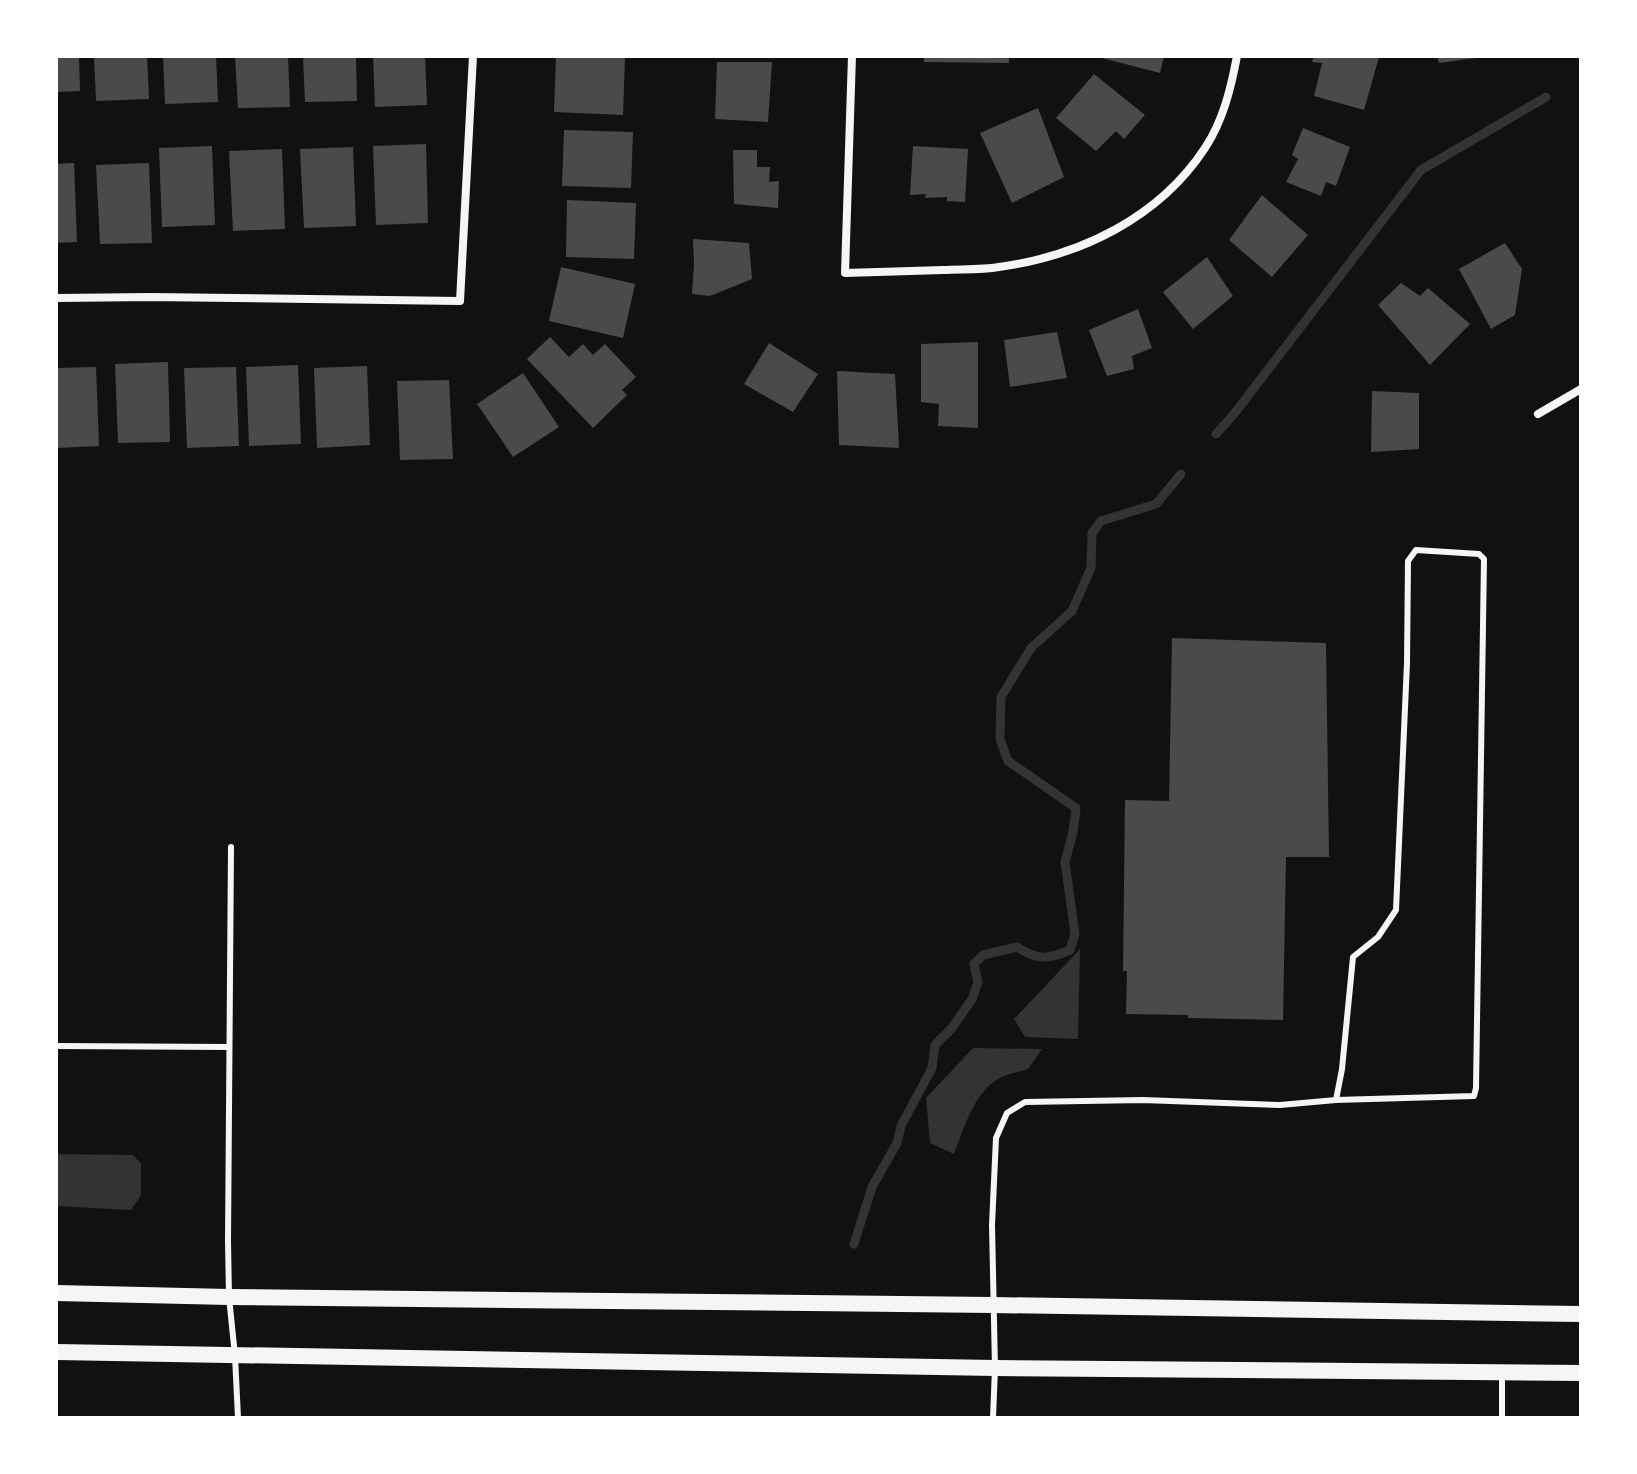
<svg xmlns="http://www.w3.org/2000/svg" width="1637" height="1474" viewBox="0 0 1637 1474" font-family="Ubuntu,sans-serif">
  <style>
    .water { fill: #333 }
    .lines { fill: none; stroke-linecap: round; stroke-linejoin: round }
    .stream { stroke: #333; stroke-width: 9 }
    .building { fill: #4a4a4a }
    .service { stroke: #f5f5f5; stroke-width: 6 }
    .minor { stroke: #f5f5f5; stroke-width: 8 }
    .secondary { stroke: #f5f5f5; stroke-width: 16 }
  </style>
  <rect width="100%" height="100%" fill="#111"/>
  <path class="water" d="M1080,949L1078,1039L1025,1037L1014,1019Z
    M973,1048L1042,1049L1028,1069C1019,1072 1007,1074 998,1079C973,1094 964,1129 954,1154L930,1143L926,1098Z
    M56,1154L133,1155L141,1164V1195L131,1210L56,1206Z"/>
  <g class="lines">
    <path class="stream" d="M1216,434L1234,414L1421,170L1546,97
      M854,1244L872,1187L897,1143L901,1126L932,1068L935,1045L952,1028L972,999L978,982L974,964L983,955L1017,947C1038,960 1047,960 1070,950L1075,934L1065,862L1073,832L1076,808L1008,761L1000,739L1001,697L1031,648L1072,611L1091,568L1092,533L1101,521L1156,504L1181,474"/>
  </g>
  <path class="building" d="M56,56H79L80,91L56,92Z
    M94,56H147L149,99L96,101Z
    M163,56H216L218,102L165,104Z
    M235,56H288L290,107L238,108Z
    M303,56H356L357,101L305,102Z
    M373,56H425L427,105L375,107Z
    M556,56L625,58L623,115L554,112Z
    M924,56H1009V63L924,62Z
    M1094,56H1164L1160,73Z
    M1314,56L1379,57L1364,110L1314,96L1322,63L1312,62Z
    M1437,56H1476V58L1439,63Z
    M717,62H772L768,122L715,119Z
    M1094,74L1145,115L1124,139L1116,131L1096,151L1056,118Z
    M1038,108L1064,177L1012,203L980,133Z
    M1303,128L1350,147L1336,186L1326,182L1321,196L1286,182L1298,159L1292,155Z
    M564,130L633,132L631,188L562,186Z
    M426,144L428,223L376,225L373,146Z
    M212,146L215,225L162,227L159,148Z
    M913,146L968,149L965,202L947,201V197L925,198L926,194L910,195Z
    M353,147L356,226L304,228L300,149Z
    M282,149L285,229L233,231L229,151Z
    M733,150H757V167H770L769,182L779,181L778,208L734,204Z
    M74,163L77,242L56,243V164Z
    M149,163L152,243L100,244L96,165Z
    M1262,195L1308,235L1272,277L1229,240Z
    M567,200L636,203L634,259L566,257Z
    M693,239L749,243L752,279L710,296L692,294L694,264Z
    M1505,243L1522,269L1515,315L1491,329L1459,269Z
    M1207,257L1233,296L1193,329L1163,292Z
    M561,267L635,284L623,338L549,321Z
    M1401,283L1420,296L1428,288L1470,324L1430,365L1378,305Z
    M1138,309L1152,348L1132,356L1134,369L1107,376L1089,330Z
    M1057,332L1067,378L1010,387L1004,340Z
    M550,337L569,357L583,344L593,355L605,344L636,377L622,390L627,395L593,428L527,359Z
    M978,342V428L938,426L939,404L921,402V344Z
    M769,343L818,374L793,412L744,384Z
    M168,362L170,442L118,443L115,364Z
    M298,365L301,444L249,446L246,367Z
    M367,366L370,445L317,448L314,368Z
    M96,367L99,446L56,448V368Z
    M236,367L239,446L187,448L184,368Z
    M837,371L895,374L899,448L839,445Z
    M523,373L559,427L513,457L477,404Z
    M449,380L453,459L400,460L397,381Z
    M1372,391L1419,393V449L1371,452Z
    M1172,638L1326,643L1329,857H1286L1283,1020L1188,1018V1015L1126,1014L1127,971H1123L1125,800L1169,801Z"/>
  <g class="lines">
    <path class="service" d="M231,847L228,1241L229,1297L235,1356L238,1418
      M56,1046L229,1047
      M993,1418L995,1368L992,1225L996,1138L1007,1113L1025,1102L1143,1100L1280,1105L1336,1100L1342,1069L1353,957L1378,937L1396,910L1407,663L1408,561L1416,550L1479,554L1484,559L1476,1088L1474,1096L1336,1100
      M1502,1418V1375"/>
    <path class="minor" d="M852,56L845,273C878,272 911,271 943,270C962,269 981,270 999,267C1080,256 1159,218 1205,148C1223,121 1231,88 1237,56
      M56,298L151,297L460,301L473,56
      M1538,414L1581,389"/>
    <path class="secondary" d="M56,1293L229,1297L993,1305L1581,1314
      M56,1352L995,1368L1581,1373"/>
  </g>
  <rect width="1637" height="1474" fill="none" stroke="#ffffff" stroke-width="116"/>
</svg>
